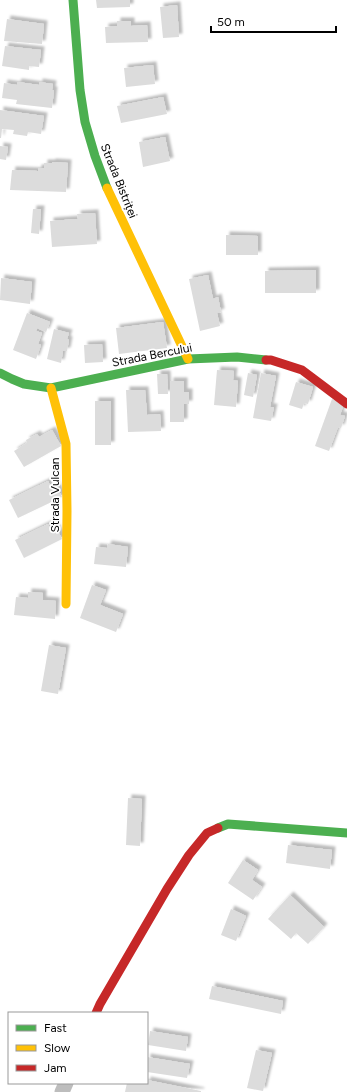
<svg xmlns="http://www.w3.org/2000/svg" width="347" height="1092" viewBox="0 0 347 1092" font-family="Figtree,sans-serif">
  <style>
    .building { fill: #dcdcdc; filter: url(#shadow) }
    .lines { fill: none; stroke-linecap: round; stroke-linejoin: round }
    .street { stroke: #bdbdbd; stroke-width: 15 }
    .fast { stroke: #4caf50; stroke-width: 9 }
    .slow { stroke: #ffc107; stroke-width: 9 }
    .jam { stroke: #c62828; stroke-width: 9 }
    .labels { text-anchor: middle; stroke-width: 3.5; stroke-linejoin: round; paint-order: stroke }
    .street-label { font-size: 12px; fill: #000; stroke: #fff }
  </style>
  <defs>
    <filter id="shadow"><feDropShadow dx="3.5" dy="-3.5" stdDeviation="1" flood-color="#0004"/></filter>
  </defs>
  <rect width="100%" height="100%" fill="#fff"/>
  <path class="building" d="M96,0H130V7L97,8Z
    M177,5L179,37L163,38L160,7Z
    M7,19L44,24L42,44L4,41Z
    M117,21H131V26L147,25L148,42L106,43L105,27L117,26Z
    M5,46L41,50L39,67L29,66V70L2,66Z
    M153,65L155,84L126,87L124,68Z
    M18,82L39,85V82L53,84L52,90H54L52,108L16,104L17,100L2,98L4,83L17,85Z
    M163,97L167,114L121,123L117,106Z
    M0,110L44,116L41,134L28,132L27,136L13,134L14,130L2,129L1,138H0Z
    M165,137L170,161L143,167L139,142Z
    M0,146L8,147L6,160L0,159Z
    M52,162L68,163L66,192L10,190L12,170L38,171V168H44V163H52Z
    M33,209H41L39,234L31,233Z
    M95,213L97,244L52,247L50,221L78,219L77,214Z
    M226,235L258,236V255H226Z
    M316,270V293H265V271Z
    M208,275L213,299L218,297L221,312L217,313L220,326L200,331L189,279Z
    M1,278L32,282L30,304L0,300Z
    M27,313L50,322L46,332L37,328L36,331L42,333L38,344L41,345L36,359L13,350Z
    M163,322L167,348L119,354L116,328Z
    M54,329L69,333L67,339L69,340L67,351H63L61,363L47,359Z
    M102,344L103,362L85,363L84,345Z
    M217,370L234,371L233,380L238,381L236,407L214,405Z
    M248,373L257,375L253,397L244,395Z
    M261,373L276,376L270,407H274L271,421L253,418Z
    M157,374H167L168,394H158Z
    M170,381H184V392H189V404H184V422H170Z
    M296,382L313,387L308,404L304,403L302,409L289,405Z
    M126,390H145L147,415L160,414L161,431L128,432Z
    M332,399L344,404L340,415L345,416L341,428L338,427L329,451L315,446Z
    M95,401H111V445H95Z
    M52,430L61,446L24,467L14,451L27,443L26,440L37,434L39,437Z
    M48,481L50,485L55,483L62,497L18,518L9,500Z
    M48,524L51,530L56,527L62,539L24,558L15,540Z
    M108,544L128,547L126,567L94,564L96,547L107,548Z
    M92,585L106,590L100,605L123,614L116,632L80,618Z
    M28,592L43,593V600L56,601L55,619L14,615L16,597L28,598Z
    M49,645L66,648L58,694L41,691Z
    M128,798L142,799L140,846L126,845Z
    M288,845L332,850L330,869L286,863Z
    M243,860L258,870L252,880L262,887L253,900L228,883Z
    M290,895L324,927L308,944L296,933L291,939L268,919Z
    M231,909L246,916L236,941L221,935Z
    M212,986L283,1001L281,1014L209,999Z
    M150,1031L188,1037L186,1051L148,1045Z
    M256,1050L272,1053L263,1091L247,1088Z
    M147,1057L190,1064L187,1078L147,1072Z
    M147,1080L201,1091V1092H125L127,1083H147Z"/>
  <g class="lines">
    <path class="street" d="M62,1092L66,1083"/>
    <path class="fast" d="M73,0L80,90L85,122L95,156L107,188
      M0,373L12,379L24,384L51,388L188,359L237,357L266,360
      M218,828L228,824L347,833"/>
    <path class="slow" d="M107,188L188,359
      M51,388L66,444L67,511L66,604"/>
    <path class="jam" d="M266,360H271L302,370L347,404
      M96,1013L100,1004L167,889L189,855L207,833L218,828"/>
  </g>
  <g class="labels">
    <g class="street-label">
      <text transform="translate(119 181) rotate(68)" y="4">Strada Bistriței</text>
      <text transform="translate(152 355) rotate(-11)" y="4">Strada Bercului</text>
      <text transform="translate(55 495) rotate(-90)" y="4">Strada Vulcan</text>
    </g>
  </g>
  <rect x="8" y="1012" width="140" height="72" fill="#ffffff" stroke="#999999"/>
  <rect x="16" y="1025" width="20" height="6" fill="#4caf50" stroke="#999999"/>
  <text x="44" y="1032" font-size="12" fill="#000000">Fast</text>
  <rect x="16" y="1045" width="20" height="6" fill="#ffc107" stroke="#999999"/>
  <text x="44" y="1052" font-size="12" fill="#000000">Slow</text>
  <rect x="16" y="1065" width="20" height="6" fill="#c62828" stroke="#999999"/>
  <text x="44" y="1072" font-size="12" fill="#000000">Jam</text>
  <path d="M211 26v6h125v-6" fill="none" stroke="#000000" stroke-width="2"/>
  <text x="217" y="26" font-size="12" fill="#000000" stroke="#ffffff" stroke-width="3" paint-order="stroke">50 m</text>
</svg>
